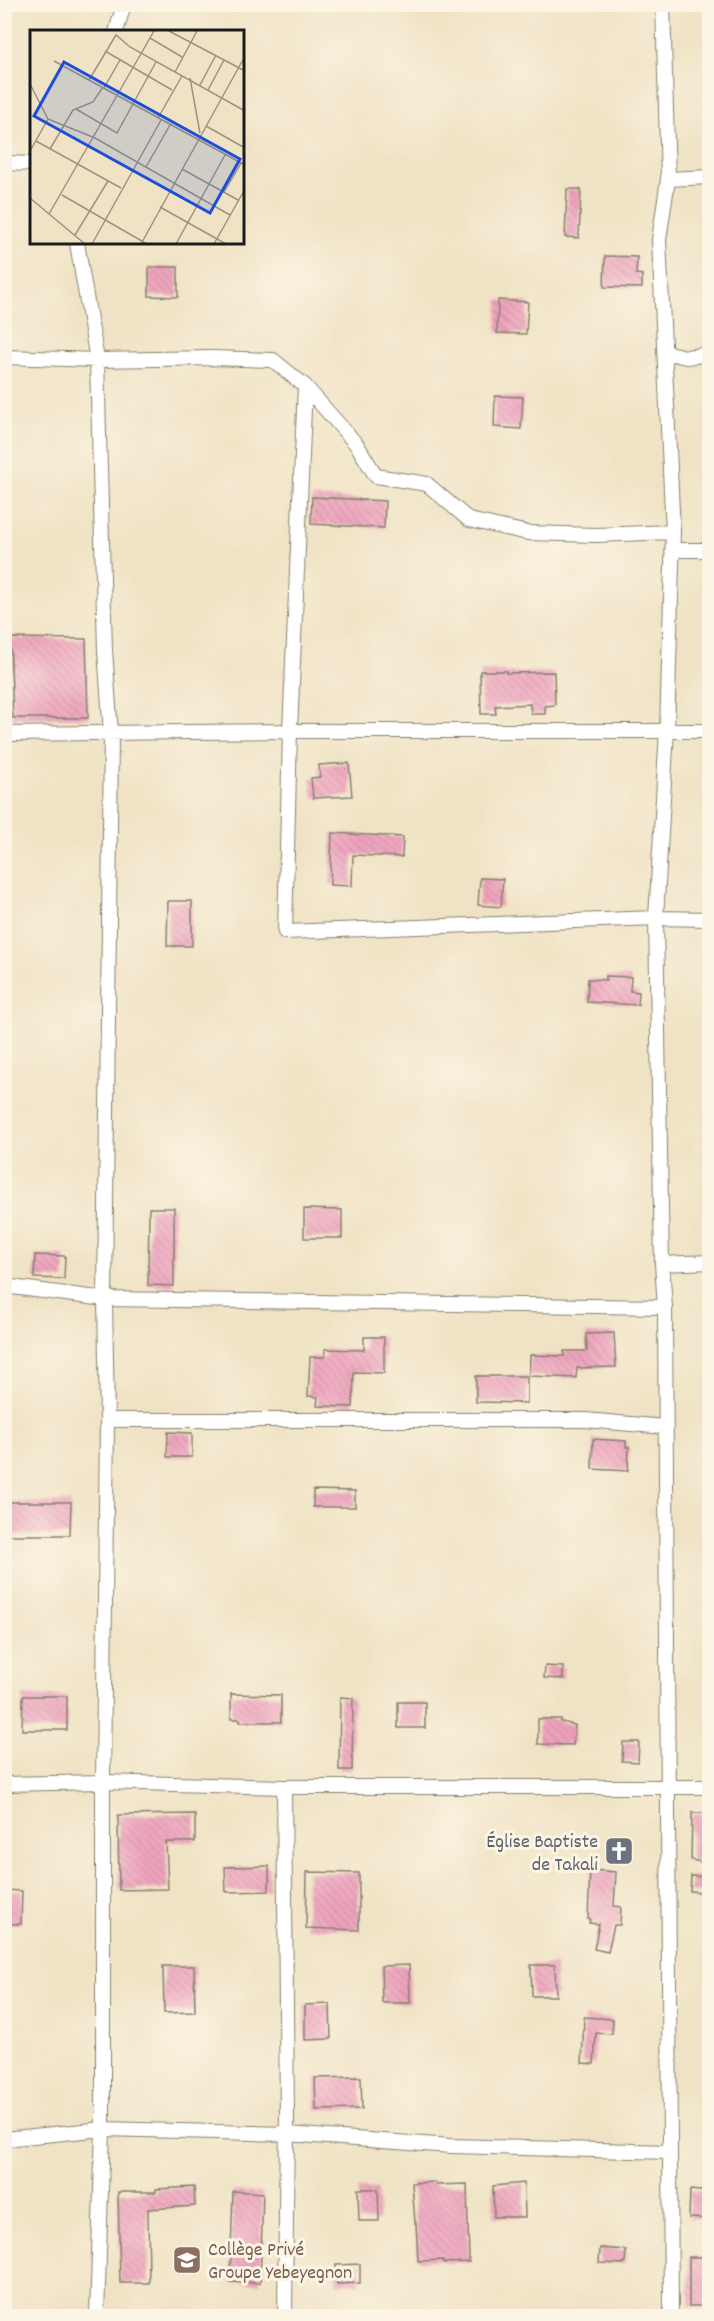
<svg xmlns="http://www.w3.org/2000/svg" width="714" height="2321" viewBox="0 0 714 2321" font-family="Dekko,sans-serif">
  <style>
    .building { fill: url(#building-back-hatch) }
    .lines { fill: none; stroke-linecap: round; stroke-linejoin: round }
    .minor-casing { stroke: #868070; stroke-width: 16 }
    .minor { stroke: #fff; stroke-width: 14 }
    .labels { text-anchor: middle; stroke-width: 6; stroke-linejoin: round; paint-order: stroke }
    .worship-label { font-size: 20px; fill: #5b616d; stroke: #fcf5e5; text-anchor: end }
    .education-label { font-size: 20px; fill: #785e54; stroke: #fcf5e5; text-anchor: start }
    .inset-road { fill: none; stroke: #9b9381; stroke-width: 1.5 }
    .view { fill: #1d4ed8; fill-opacity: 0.15; stroke: #1d4ed8; stroke-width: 3 }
    .inset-edge { fill: none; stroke: #1c1c1c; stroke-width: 3 }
  </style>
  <defs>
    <pattern id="building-back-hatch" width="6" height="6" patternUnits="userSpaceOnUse" patternTransform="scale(1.5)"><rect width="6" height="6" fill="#efa3bd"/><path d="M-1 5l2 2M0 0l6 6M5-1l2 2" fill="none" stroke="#cc8ca2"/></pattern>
  </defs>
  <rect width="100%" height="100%" fill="#fcf5e5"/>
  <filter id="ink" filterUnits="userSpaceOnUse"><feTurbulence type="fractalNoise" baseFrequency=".0167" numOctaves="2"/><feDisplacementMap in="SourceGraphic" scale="12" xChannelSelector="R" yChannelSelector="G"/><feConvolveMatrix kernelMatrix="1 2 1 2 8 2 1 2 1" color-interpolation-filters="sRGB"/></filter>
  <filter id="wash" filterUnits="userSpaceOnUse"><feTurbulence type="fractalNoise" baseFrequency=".008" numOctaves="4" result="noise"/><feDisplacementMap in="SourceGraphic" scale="24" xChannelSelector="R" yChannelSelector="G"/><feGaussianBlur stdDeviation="1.35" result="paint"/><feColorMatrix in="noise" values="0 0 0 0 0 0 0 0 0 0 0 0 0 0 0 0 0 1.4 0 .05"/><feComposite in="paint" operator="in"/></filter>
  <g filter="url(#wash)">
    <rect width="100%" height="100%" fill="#f0e3c5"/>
    <g id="blocks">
      <path class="building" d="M567,189H581L579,238L565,237Z
        M605,256L637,257L636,274L642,275V288L604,287Z
        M149,267H178V297L149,296Z
        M498,300L528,302L526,334L497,333Z
        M495,396L523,397L521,429L494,427Z
        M312,497L385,501L384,528L311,524Z
        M10,638L86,639L88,718H13Z
        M480,671H506V673L554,672L555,705L545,706V714H531L530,704L495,706L496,714H481Z
        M349,763L352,796L313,798L311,778L320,777L319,765Z
        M332,833L403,837L402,857L353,855L352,886L330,885Z
        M480,878L503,879L501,907L478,905Z
        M168,901H192V946H167Z
        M606,976L631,977L630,991L639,992L638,1005L587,1002L588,979L606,980Z
        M149,1208H174V1286L148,1285Z
        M304,1209L342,1210V1238H304Z
        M35,1255L65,1256L64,1279L34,1278Z
        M614,1333L616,1367L577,1368L576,1378L529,1376L530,1355L564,1356V1351H587L586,1334Z
        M364,1337H384V1373L354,1372L353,1407L317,1406L318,1397L308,1396L310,1357H325V1349L364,1350Z
        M476,1376H527V1403L476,1402Z
        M168,1432L192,1433V1457H167Z
        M593,1439L626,1441V1447H629L628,1471L592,1469Z
        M313,1490L355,1491V1507H313Z
        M5,1502H71L70,1535H5Z
        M545,1666L563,1667V1679L544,1678Z
        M231,1694L281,1695V1722H240V1719H231Z
        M23,1696H67V1730H22Z
        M340,1697L353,1698L352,1770H339Z
        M398,1702H425V1728H398Z
        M538,1719H561V1722L575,1725L573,1745L538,1744Z
        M623,1742H639L638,1762L622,1761Z
        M692,1813H707L706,1863L691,1860Z
        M195,1814V1842H166L168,1889L119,1890L118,1815Z
        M269,1866V1891L226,1892L225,1867Z
        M590,1870L616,1872L614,1906L621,1907L620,1925H614L608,1952L594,1949L599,1924L589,1923L590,1919H588Z
        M307,1872L359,1873V1930L306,1928Z
        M691,1876L710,1877V1893L690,1891Z
        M4,1890L22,1891L21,1924H4Z
        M409,1965L410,2003H382L381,1966Z
        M531,1965H555L556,1996H532Z
        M163,1966H194L195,2012L164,2013Z
        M330,2004L331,2039L305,2040V2005Z
        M584,2017L613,2019L612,2034L596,2033L594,2064L582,2063Z
        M361,2077L362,2109L316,2110L315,2078Z
        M435,2182L436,2185L467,2184L469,2262L444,2263L443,2260L418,2261L416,2223H415L412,2183Z
        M524,2183L525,2217H494L493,2186Z
        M194,2187L195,2206L148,2209L149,2283H120L118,2192H156V2189Z
        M358,2189H378L379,2221H359Z
        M690,2190L710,2192V2219L689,2218Z
        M233,2191L263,2193L260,2283L230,2282Z
        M600,2248L626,2250L625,2264L599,2263Z
        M689,2257H710V2306H689Z
        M360,2264V2283L337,2284L336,2265Z"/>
    </g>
  </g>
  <g filter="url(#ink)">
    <use href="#blocks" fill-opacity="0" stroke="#868070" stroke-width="1.5"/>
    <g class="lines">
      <g class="minor-casing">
        <path id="minor" d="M663,4L668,179L659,240L673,532L667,730L656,918L662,1264L665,1307L671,2316
          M116,32L124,4
          M4,163L32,164
          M668,179L710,177
          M77,243L97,360L105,650L111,734L105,1299L107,1420L103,1782V2129L97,2316
          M664,352L686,357L710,354
          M4,357L97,360L213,358L273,360L305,386L357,445L376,476L427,484L469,520L528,533L596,535L673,532
          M305,386L290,731L285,932L656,918L710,919
          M672,550H710
          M4,734L290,731H710
          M662,1264L710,1262
          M4,1286L105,1299L665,1307
          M107,1420H585L665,1427
          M4,1784L103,1782L284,1787H710
          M284,1787L287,2117L285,2316
          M4,2139L103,2129L287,2134L451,2146L669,2152"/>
      </g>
      <use href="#minor" class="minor"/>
    </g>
  </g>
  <defs>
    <g id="church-square" transform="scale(1.5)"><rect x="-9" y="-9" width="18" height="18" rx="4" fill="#6b7280" stroke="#fcf5e5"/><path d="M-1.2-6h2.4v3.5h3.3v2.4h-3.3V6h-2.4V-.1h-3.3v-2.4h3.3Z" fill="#fff"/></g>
    <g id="school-square" transform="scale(1.5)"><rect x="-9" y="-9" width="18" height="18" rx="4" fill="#8d6e63" stroke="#fcf5e5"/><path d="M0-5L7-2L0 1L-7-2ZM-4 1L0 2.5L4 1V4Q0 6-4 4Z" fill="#fff"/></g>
  </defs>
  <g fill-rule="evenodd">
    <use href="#church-square" x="619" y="1851"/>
    <use href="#school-square" x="187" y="2260"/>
  </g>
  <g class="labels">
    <g class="worship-label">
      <text x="598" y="1847">Église Baptiste<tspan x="598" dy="23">de Takali</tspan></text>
    </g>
    <g class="education-label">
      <text x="208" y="2255">Collège Privé<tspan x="208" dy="23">Groupe Yebeyegnon</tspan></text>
    </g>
  </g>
  <g transform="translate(30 30)">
    <rect width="214" height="214" fill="#f0e3c5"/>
    <path class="inset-road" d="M139,1L215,41M120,8L152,27M75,21L142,60M24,31L215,135M145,42L167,1M160,48L170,103M59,50L86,5L100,17L215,81M0,54L18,89M170,55L186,25M74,58L90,30M178,60L194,30M46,79L87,103L126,32M128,88L152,46M18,89L65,108L200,185M176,96L215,118M6,111L91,158M20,119L43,80L63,72L73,57M0,121L18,89M116,137L140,95M152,139L208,170M194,162L211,133M32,165L117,214M0,168L55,214M130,177L196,214M19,184L124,1M45,205L78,151M62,214L131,90M111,214L215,26M146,214L195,125M184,214L215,159"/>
    <path class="view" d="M34,32L210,129L180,183L4,86Z"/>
    <rect width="214" height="214" class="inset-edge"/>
  </g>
  <rect width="714" height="2321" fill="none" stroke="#fcf5e5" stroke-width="24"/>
</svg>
